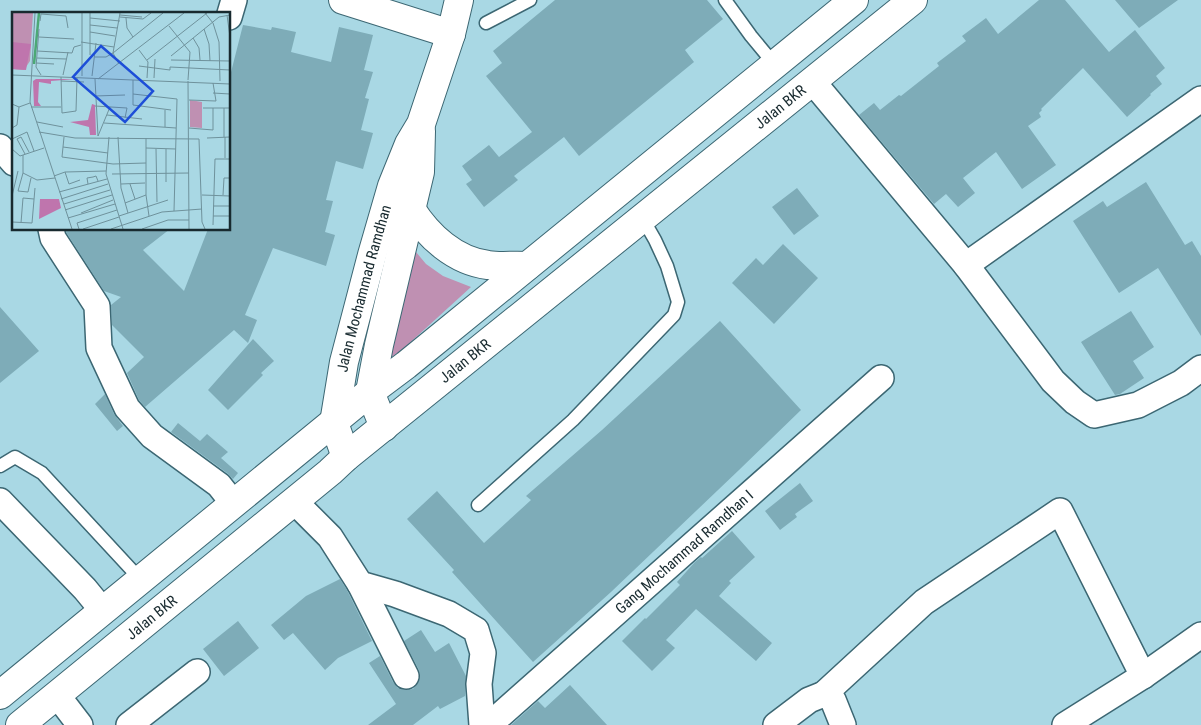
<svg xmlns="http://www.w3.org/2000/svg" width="1201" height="725" viewBox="0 0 1201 725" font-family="'Roboto Condensed',sans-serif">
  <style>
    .green { fill: #bf90b2 }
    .building { fill: #7eacb8 }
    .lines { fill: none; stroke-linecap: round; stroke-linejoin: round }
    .service-casing { stroke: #3c6773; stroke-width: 15 }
    .minor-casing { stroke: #3c6773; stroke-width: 28 }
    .tertiary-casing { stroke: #3c6773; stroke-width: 30 }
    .secondary-casing { stroke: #3c6773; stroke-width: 30 }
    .primary-casing { stroke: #3c6773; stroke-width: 30 }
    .service { stroke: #fff; stroke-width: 12 }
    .minor { stroke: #fff; stroke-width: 25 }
    .tertiary { stroke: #fff; stroke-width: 28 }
    .secondary { stroke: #fff; stroke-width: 28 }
    .primary { stroke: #fff; stroke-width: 28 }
    .labels { text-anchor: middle; stroke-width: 4.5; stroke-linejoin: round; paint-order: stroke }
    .street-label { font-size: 15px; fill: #182a2f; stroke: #a9d8e4 }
    .inset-river { fill: none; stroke: #4ca875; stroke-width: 2.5 }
    .inset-road { fill: none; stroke: #6f929c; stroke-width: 1 }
    .view { fill: #1d4ed8; fill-opacity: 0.15; stroke: #1d4ed8; stroke-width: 2.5 }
    .inset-edge { fill: none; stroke: #182a2f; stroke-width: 2.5 }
  </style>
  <rect width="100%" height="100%" fill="#a9d8e4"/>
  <path class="green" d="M416,252L426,264L443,276L471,287L403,349L389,359Z"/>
  <path class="building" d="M555,0H707L723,19L685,50L694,62L579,156L564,137L514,176L518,180L484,207L466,184L472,180L462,166L489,145L499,157L532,132L486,76L502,63L493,51Z
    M1039,0H1065L1109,52L1135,30L1165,68L1156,76L1162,84L1150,94L1151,95L1127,117L1083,68L1041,109L1042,110L1039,113L1041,117L1028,126L1056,165L1022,189L996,152L963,178L975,193L958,207L946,194L934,204L859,115L874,103L880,110L899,95L901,96L939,66L937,63L966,41L962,36L986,18L998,34Z
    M1115,0H1178L1139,28Z
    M243,25L271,30L272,27L296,32L291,52L331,62L339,27L373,35L364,70L373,72L365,98L369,99L361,130L373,133L363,169L336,161L326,200L333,201L325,232L335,235L326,266L273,248L245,315L257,320L248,343L234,330L145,407L139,400L127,373L144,357L112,325L111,305L121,297L104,291L66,232V229H170L143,250L184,291L208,229H229V80Z
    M1146,182L1185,245L1192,241L1201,256V336L1158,268L1119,293L1073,221L1103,201L1107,207Z
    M797,188L819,216L794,235L772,207Z
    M783,244L818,278L774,324L732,283L756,258L763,265Z
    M0,307L39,351L0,383Z
    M1131,311L1154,347L1133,361L1144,378L1120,394L1115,395L1081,342Z
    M720,321L801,410L739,470L611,592L533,662L452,572L454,570L407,519L437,491L484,543L531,500L526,496L602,430Z
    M253,339L274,361L261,373L263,375L228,410L208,390Z
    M105,394L114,414L123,426L117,431L95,404Z
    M178,423L200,441L207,434L228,452L221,458L238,473L233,479L227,473L171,432Z
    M800,483L813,501L795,514L797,517L780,530L765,511Z
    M732,531L755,557L729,581L731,583L719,596L772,643L756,661L696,609L666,640L675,648L652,671L622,641L645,618L646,619L680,585L677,582L695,562L701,557L702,558Z
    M340,579L347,590L372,641L338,658L325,670L293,633L284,640L271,625L306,596Z
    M238,621L259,648L224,676L203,649Z
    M421,630L435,652L449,643L466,676L465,696L440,709L438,706L413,725H368L396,704L369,663L380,656L393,682L398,688L405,690L413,689L418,683L420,676L419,670L404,641Z
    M570,685L607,725H511L538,701L545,708Z"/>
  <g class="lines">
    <g class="service-casing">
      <path id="service" d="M725,0L751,36L775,65
        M486,23L530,0
        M0,466L15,457L42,473L141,580
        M478,505L573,420L674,315L678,302L667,266L655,240L643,219"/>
    </g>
    <g class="minor-casing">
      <g id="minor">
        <path d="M229,17L234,0"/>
        <path d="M813,82L966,265L1053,381L1075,402L1094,415L1138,405L1181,383L1201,368"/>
        <path d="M0,147L14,163"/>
        <path d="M51,229L53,238L97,306L99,348L127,408L152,436L219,485L234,504"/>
        <path d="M966,265L1201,99"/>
        <path d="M0,501L85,589L103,611"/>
        <path d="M294,501L330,537L360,584L395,594L449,614L476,630L483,653L479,684L482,725"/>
        <path d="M360,584L406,676"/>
        <path d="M824,694L833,700L843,725"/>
        <path d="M57,695L80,725"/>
        <path d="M129,725L197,672"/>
        <path id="s1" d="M489,725L881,378"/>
        <path d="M776,725L809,700L824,694L924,602L1060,511L1143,676"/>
        <path d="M1065,725L1143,676L1201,635"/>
      </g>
    </g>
    <g class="tertiary-casing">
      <path id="tertiary" d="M343,0L451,34"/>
    </g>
    <g class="secondary-casing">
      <g id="secondary">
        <path d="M411,209C428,236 455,261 488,265C500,267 514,265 527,266"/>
        <path d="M384,427L370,392L379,345L420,172L421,131"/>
        <path id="s2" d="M346,457L334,423L344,362L372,255L392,186L409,144L421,124L451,34L459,0"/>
      </g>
    </g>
    <g class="primary-casing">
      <g id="primary">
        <path d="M0,695L370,392L406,365L854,0"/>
        <path id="s3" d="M20,725L330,472L346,457L913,0"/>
      </g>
    </g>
    <use href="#service" class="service"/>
    <use href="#minor" class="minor"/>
    <use href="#tertiary" class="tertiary"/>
    <use href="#secondary" class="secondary"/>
    <use href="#primary" class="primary"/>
  </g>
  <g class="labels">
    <g class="street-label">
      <text dy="5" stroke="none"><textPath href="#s3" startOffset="980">Jalan BKR</textPath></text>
      <text dy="5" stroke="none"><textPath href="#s2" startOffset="174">Jalan Mochammad Ramdhan</textPath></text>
      <text dy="5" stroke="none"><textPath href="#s3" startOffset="575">Jalan BKR</textPath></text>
      <text dy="5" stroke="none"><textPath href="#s1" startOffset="261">Gang Mochammad Ramdhan I</textPath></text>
      <text dy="5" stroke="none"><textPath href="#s3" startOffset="170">Jalan BKR</textPath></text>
    </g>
  </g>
  <g transform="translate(12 12)">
    <rect width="218" height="218" fill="#a9d8e4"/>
    <path d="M0,1H21L18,49L12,58L0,57ZM178,88L190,90V116L178,115Z" fill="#bf90b2"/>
    <path d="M0,30L19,32L14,58L0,57ZM24,67H64L39,69V72L27,70L26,90L29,94H22L21,69ZM80,92L83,93L84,123H78L77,115L58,110L76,108ZM28,187H47L49,196L27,207Z" fill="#bf75ad"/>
    <path class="inset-river" d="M22,52L27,1"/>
    <path class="inset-road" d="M23,1L18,90L60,217M78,1V43M193,1L201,11L207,30L208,69M108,3L130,5M215,3L218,25M108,5L131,7L139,1M78,6L108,9M114,6L115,16L121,25M28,9L29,2L54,4L56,16M78,13L105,16M157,14L178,40L176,68M27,17L24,55L29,63M192,17L197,32L198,49M78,20L103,24M27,25L62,27M181,26L187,36L188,48M69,30L102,35M127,38L136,50L135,66M25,39L60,41L62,35L69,33M159,44L207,5L218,3M83,45H94L101,41L151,1M25,46L54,47M135,48L195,1M159,48L218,49M24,51L42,52M107,52L101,41L108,1M127,54L158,58V55L218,58M0,63L218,72M51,63L56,40M70,64V1M80,64L84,31M49,65L50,101L64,99L65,66M142,66L143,47M83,67L86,124M86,67L172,1M121,68V93L159,98M49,69L72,70M176,69L177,217M201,81L218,82M121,82L165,87L162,199M83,84L113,83M177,88L204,89L201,71M0,92L7,95L18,91M83,94L115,96L113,106M19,95H49M191,96H218M153,98V115M95,103L130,107M25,110L51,115M92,111L164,116M0,116L5,113L7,95M177,116L201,118V96M27,120L63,126L187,127L190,210L193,217M86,124L98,95M52,125L50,145L101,152L134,151M97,125L94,162L111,217M106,125L109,176L116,201M212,125V96M134,126V183L137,204M195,126L218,125M0,127L15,120L22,139M51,135L96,141M134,136L164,137M0,137L8,144L32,136M144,137L145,190M154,137V170M13,142L5,127L9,125L17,140M11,143V161L6,179L16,180L19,166M213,146V125M53,160L57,172L68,168M11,161L25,168L43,166M100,162L177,161M42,164L53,160L94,159M76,172L75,166L81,165L84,164L86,169M109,172L133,171M118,172L123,187M47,180L95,167M190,183L218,184M211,183L212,166H218M0,184L6,159M49,187L96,172M113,191L134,183M52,192L98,178M201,194H218M53,198L100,183M69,201L101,188M107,204L156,188M201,204H218M56,206L103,192M0,210L20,211L23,176M9,211L11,186L22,187M201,213L203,147H218M67,217L65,211L105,198M71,217L107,205M99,217L150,200L190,197M130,217L156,208H177"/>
    <path class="view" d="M89,34L141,79L113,110L61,65Z"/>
    <rect width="218" height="218" class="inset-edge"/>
  </g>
</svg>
